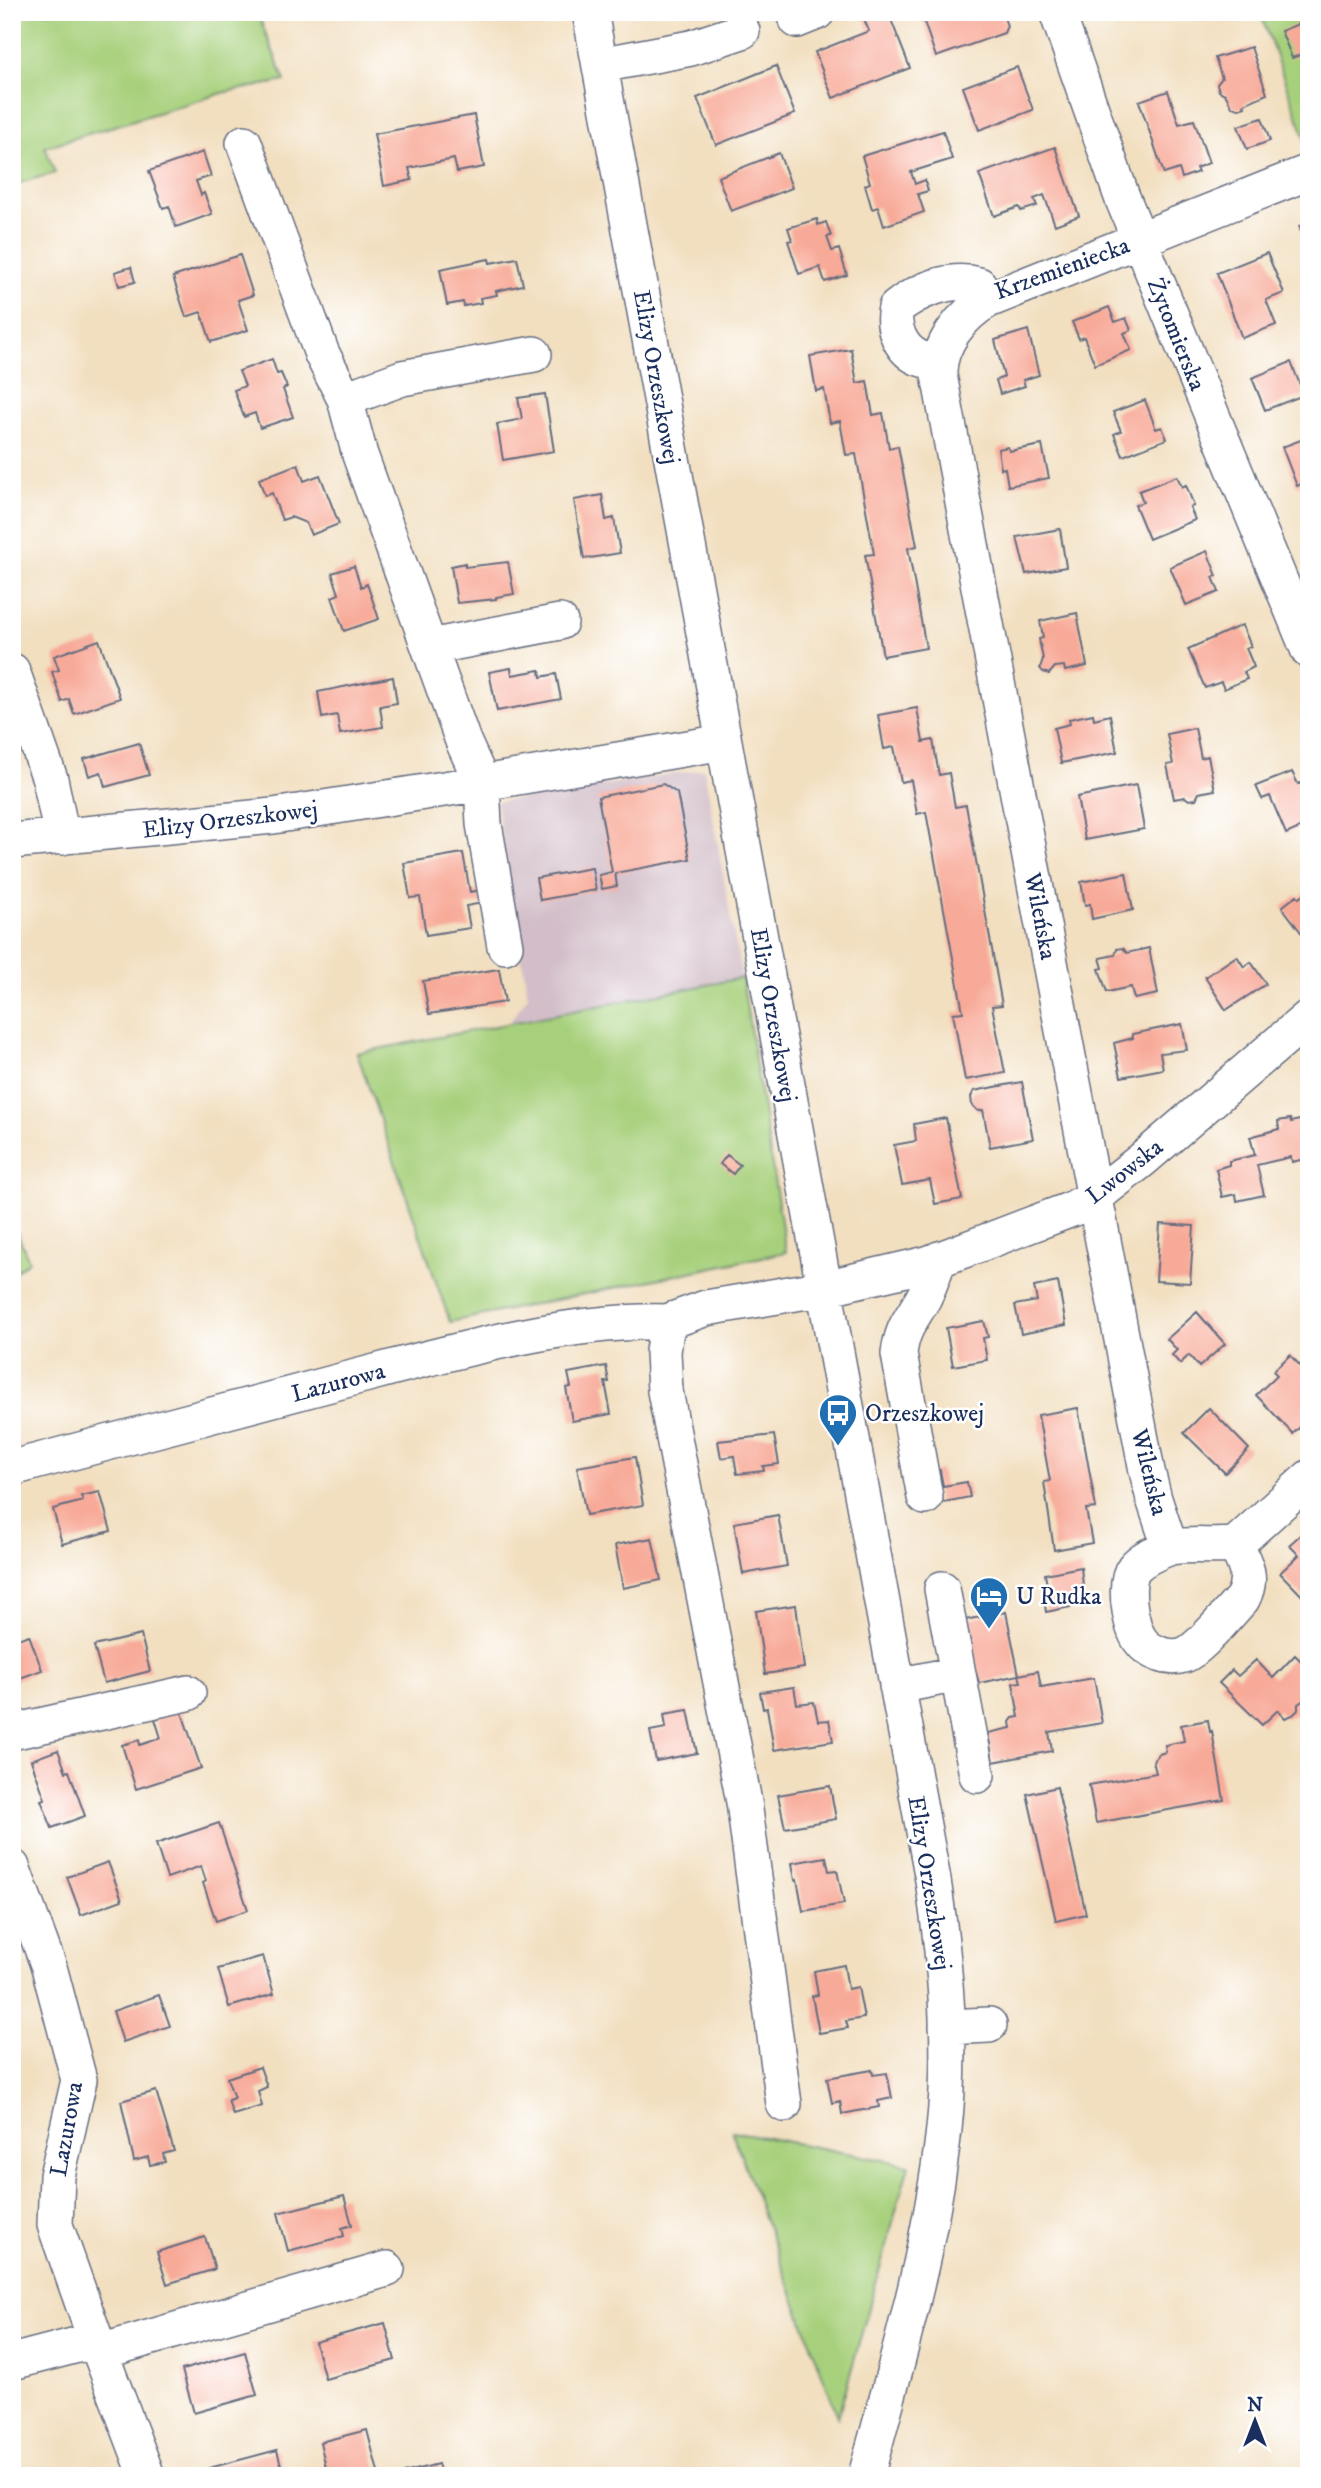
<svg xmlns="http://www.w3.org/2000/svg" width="1321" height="2488" viewBox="0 0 1321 2488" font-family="'IM FELL DW Pica',serif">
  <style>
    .industrial { fill: #d2bdc8 }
    .green { fill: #a7d07b; stroke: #61806c; stroke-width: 2 }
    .building { fill: #f8aa99 }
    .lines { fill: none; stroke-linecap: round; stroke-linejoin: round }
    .minor-casing { stroke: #666d80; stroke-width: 38 }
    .minor { stroke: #fff; stroke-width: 35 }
    .labels { text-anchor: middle; stroke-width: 5; stroke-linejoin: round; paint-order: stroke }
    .street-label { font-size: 24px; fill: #1b2f5e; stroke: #fff }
    .poi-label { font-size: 24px; fill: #1b2f5e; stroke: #fff; text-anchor: start }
  </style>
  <rect width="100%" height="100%" fill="#fff"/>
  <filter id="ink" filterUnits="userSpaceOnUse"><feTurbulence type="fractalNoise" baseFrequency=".0143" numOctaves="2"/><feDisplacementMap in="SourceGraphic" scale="14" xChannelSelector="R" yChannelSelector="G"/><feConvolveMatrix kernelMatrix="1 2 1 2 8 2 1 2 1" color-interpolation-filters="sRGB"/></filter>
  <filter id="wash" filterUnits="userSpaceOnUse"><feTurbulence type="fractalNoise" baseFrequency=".00686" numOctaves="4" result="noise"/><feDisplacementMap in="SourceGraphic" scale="28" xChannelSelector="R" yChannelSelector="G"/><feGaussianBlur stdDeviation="1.57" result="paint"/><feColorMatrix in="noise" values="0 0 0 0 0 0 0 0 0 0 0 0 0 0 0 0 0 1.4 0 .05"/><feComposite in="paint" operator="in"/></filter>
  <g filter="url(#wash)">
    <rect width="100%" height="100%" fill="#f2dfc0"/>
    <path class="industrial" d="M704,769L742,978L508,1024L528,996L496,802Z"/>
    <path class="green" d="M12,12H257L285,81L226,92L45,147L55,173L12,185Z
      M1260,12H1309V149Z
      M742,978L786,1252L450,1322L357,1053Z
      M12,1220L29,1261L12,1274Z
      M732,2131L909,2165L838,2417Z"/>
    <g id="blocks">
      <path class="building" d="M861,12H888L910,68L833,98L815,52L869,31Z
        M923,12H1002L1007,26L1004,33L936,57L921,13Z
        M1303,22L1309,39V52L1292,58L1281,31Z
        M1251,47L1267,94L1244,104L1245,107L1239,109L1232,107L1225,94L1219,91L1217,84L1222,78L1215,58Z
        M776,66L795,114L716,145L697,98Z
        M1017,67L1033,110L979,130L963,87Z
        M1168,91L1179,124L1194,120L1209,163L1196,168L1198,172L1182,178L1179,169L1164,174L1139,101Z
        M474,115L484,167L457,172L454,159L409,168L412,180L384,186L374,134Z
        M1262,118L1270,141L1247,149L1238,126Z
        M943,131L952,159L911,172L915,184L925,180L928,191L918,194L924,212L884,226L878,207L872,209L865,185L870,183L862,156Z
        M1055,147L1079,216L1055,225L1044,195L1034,199L1037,206L1021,211L1019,207L994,216L979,174Z
        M203,152L211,176L196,181L201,195L204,193L212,214L176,227L169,206L163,208L149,171Z
        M779,153L792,188L731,211L718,177Z
        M817,219L818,225L826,222L831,236L827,237L832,251L839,249L847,275L825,282L820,267L799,274L788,241L792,240L788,228Z
        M1309,222V251L1299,226Z
        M1267,253L1284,293L1266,300L1276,325L1242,338L1217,273Z
        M240,255L253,295L238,300L248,330L211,342L201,312L186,317L173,277Z
        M517,258L523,285L496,291L497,295L480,298L481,303L464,306L463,302L447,305L440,269L489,259L490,263Z
        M131,267L135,282L119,286L115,272Z
        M1109,307L1115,322L1126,318L1131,330L1124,333L1131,350L1095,365L1084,337L1079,339L1072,322Z
        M1028,330L1039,375L1023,380L1025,386L1000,394L996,380L1004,377L995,340Z
        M851,349L857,383L867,381L873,415L883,413L889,448L898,446L917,546L908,548L926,648L883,656L865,555L874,554L856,454L846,455L840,421L830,423L824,389L816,391L810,356Z
        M272,359L277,374L281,373L287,387L283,389L293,417L260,428L255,413L244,417L234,390L245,386L239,371Z
        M1291,362L1304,395L1265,410L1252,378Z
        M545,394L554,451L503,460L497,424L522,419L518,398Z
        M1145,400L1156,429L1162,427L1167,439L1123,456L1114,434L1121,431L1113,412Z
        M1309,437V481L1297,486L1282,447Z
        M1042,445L1049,478L1008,486L1005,468L1001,469L998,449L1008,447L1009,451Z
        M298,464L304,481L320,475L339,524L311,535L306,523L291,517L282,520L272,493L265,496L259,479Z
        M1177,476L1182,487L1186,485L1194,506L1190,507L1195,520L1149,539L1135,505L1143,502L1139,491Z
        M602,495L606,520L614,518L620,553L584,559L574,500Z
        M1060,529L1066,567L1026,574L1017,537Z
        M1207,551L1217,576L1213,577L1219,592L1186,605L1170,567Z
        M508,562L514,594L496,597V599L457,603L451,566L465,563V567Z
        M354,566L361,587L367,584L379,619L344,631L332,597L339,594L332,573Z
        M1077,613L1087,666L1065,671L1064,666L1055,667L1049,674L1043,672L1040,668L1043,659L1039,639L1043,638L1040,621Z
        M1242,625L1251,646L1246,648L1254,667L1244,672L1247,679L1224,689L1221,682L1205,688L1188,649Z
        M99,640L120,698L74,714L69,699L62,702L52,672L59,670L54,656Z
        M511,668L512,675L540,670L541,677L556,674L561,699L497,711L489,672Z
        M393,677L397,703L380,706L383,727L340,734L337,715L322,718L318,692Z
        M917,708L923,742L933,740L939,775L949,773L955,807L966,805L1002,1005L992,1006L1005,1073L965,1080L953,1013L963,1012L926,812L917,814L911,780L901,782L894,747L884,749L878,715Z
        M1093,714L1094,719L1110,715L1117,752L1061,763L1054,728L1070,724L1069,719Z
        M1195,728L1201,758L1208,756L1215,790L1199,793L1196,799L1189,800L1185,797L1174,799L1167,765L1173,764L1167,734Z
        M139,743L149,775L105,787L101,772L89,776L84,759Z
        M1292,772L1298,784L1301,783L1309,802V824L1286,834L1270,796L1262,799L1256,786Z
        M663,784L677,793L690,859L615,873L617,886L602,889L599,875L612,872L598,797Z
        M1136,785L1144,829L1085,840L1077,797Z
        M463,853L470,892L486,889L488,902L466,906L470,928L426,935L420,897L410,898L404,863Z
        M592,868L596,890L540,900L536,878Z
        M1126,873L1133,910L1092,919L1090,904L1085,905L1081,882Z
        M1309,890V937L1306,939L1282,907L1297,895L1299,898Z
        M1123,948L1127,953L1149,948L1158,994L1134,999L1131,987L1107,992L1099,969L1103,968L1100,958L1115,955L1117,949Z
        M1237,956L1244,967L1251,962L1266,984L1226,1010L1205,977Z
        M499,969L505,1002L429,1014L423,981Z
        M1182,1024L1187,1050L1160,1053L1163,1069L1121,1077L1114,1043L1133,1038L1132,1034Z
        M1022,1082L1033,1139L990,1147L983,1110L978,1111L972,1105L971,1097L974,1091Z
        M946,1118L962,1199L935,1204L930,1180L902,1185L894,1145L916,1141L914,1124Z
        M1308,1118L1309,1158L1292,1162L1291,1157L1257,1165L1264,1195L1237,1201L1236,1194L1222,1197L1216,1169L1229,1165V1161L1255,1155L1250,1137L1279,1129L1278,1121L1290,1119L1291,1122Z
        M727,1155L740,1165L733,1174L720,1164Z
        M1160,1224L1194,1226L1190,1283L1156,1281Z
        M1058,1282L1066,1325L1021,1334L1015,1305L1037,1301L1034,1287Z
        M1197,1312L1225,1344L1199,1367L1189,1355L1180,1364L1172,1355L1177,1350L1167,1339Z
        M984,1321L988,1337L983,1338L987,1360L953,1366L946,1328Z
        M1290,1355L1309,1375V1418L1293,1434L1256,1395L1277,1375L1273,1371Z
        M606,1366L609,1382H605L611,1414L572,1421L566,1388L571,1387L568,1373Z
        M1078,1408L1096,1508L1086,1509L1092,1543L1054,1550L1044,1482L1050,1481L1038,1415Z
        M1209,1408L1249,1449L1225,1473L1184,1433Z
        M774,1435L779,1464L763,1466L764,1471L737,1474L734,1456L721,1458L718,1441Z
        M635,1457L643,1505L586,1515L577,1467Z
        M940,1470L943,1486L967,1482L970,1497L939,1503L934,1471Z
        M100,1492L111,1531L62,1544L53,1509L83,1501L81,1496Z
        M778,1515L787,1566L743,1574L734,1523Z
        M1309,1527V1603L1280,1573L1299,1555L1289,1545Z
        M652,1538L661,1580L623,1588L615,1545Z
        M1081,1567L1085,1604L1046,1612L1043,1592L1048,1591L1045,1574Z
        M796,1605L804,1668L765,1674L756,1611Z
        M1006,1612L1019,1675L1038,1671L1041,1687L1094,1678L1102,1723L1049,1732L1052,1751L993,1762L988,1733L1011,1728L1010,1722L1013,1718L1019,1717L1013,1683L1021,1682L1019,1675L979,1683L966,1640H970L965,1620Z
        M29,1635L42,1670L12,1681V1641Z
        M141,1635L150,1671L104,1683L94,1646Z
        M1295,1655L1309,1669V1697L1298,1704V1710L1293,1715L1285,1718L1278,1710L1262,1725L1219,1683L1232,1670L1238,1676L1256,1660L1273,1678Z
        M794,1687L797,1704L814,1702L818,1721L829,1720L833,1741L774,1750L767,1708L763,1709L760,1692Z
        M181,1710L201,1768L136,1789L122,1745L139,1740L140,1745L161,1738L155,1719Z
        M688,1710L697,1753L656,1761L650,1731L666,1728L664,1714Z
        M1208,1720L1210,1732L1212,1731L1224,1800L1096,1823L1089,1785L1156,1773L1153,1761L1159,1754L1166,1752L1165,1745L1184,1741L1181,1725Z
        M58,1750L66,1772L69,1771L85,1816L52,1828L41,1800L45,1799L31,1760Z
        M830,1786L836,1819L785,1828L778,1795Z
        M1057,1787L1086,1914L1056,1921L1027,1794Z
        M219,1823L248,1910L216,1921L203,1883L206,1881L201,1866L167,1878L156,1844Z
        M826,1857L829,1871L837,1870L844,1904L803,1911L797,1879L795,1880L792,1863Z
        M108,1862L122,1900L81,1915L67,1877Z
        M263,1956L274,1994L229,2007L218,1969Z
        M844,1965L848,1989L858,1987L864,2018L846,2021L848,2028L819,2033L812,1996L818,1995L814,1971Z
        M159,1995L170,2026L123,2042L113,2011Z
        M260,2067L267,2087L258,2091L262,2106L233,2115L228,2100L234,2098L227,2078Z
        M872,2070L873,2075L887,2073L892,2098L878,2101L879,2107L842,2114L840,2101L832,2103L827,2078Z
        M156,2091L174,2151L163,2154L165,2162L150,2165L148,2157L134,2161L121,2101Z
        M344,2196L352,2225L342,2228L344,2236L288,2251L278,2213Z
        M205,2237L215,2269L167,2284L157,2252Z
        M385,2323L395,2360L325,2379L315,2342Z
        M245,2352L257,2395L194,2413L182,2370Z
        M367,2430L378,2472L366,2476H328L320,2442Z
        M277,2450L284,2476H199L198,2471Z
        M438,2464L442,2476H405L404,2473Z"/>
    </g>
  </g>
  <g filter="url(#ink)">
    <use href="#blocks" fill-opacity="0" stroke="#666d80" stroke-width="2"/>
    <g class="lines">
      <g class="minor-casing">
        <path id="minor" d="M590,12L933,1880C945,1962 953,2046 944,2129C931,2247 897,2362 866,2476
          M795,12L797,20L817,12
          M1057,12L1122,197L1309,651
          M600,65L691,48L742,31
          M244,143L322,354L345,399L360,455L463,741L482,783L724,742
          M939,360C933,360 927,360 922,359C901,352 891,327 896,308C918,290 951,277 979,285L988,300
          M345,399L402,378L534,354
          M430,647L560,622
          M12,671L50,779L62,837
          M12,841L273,816L482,783L484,824L505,946
          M12,1468C123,1438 234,1410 345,1380C444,1354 565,1319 667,1322
          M925,1497L899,1354C902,1327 912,1319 924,1297C930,1285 934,1272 939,1259
          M1235,1545C1246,1564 1253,1579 1242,1599C1229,1613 1199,1650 1184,1655C1169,1660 1149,1653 1140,1640C1130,1626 1123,1582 1134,1568C1143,1557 1157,1553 1170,1547L1154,1499L1147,1471C1079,1105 1006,741 939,375C938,344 962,315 988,300L1309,172
          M1235,1545L1309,1478
          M1170,1547C1192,1544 1213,1547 1235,1545
          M942,1589L977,1775
          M897,1686L958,1674
          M12,1732L188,1693
          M12,1867L49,1967L79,2080L57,2176L55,2225L100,2352L147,2476
          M947,2027L989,2025
          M784,2104L744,1802L665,1391L663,1352L667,1322L706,1308L825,1288L927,1264L1072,1209L1096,1196L1142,1160L1309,1017
          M100,2352L387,2269
          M12,2362L96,2340"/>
      </g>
      <use href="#minor" class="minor"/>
    </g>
  </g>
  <defs>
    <g id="bus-pin" transform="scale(2.0125)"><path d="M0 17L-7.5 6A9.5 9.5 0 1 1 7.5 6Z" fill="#1f6fb2" stroke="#fff"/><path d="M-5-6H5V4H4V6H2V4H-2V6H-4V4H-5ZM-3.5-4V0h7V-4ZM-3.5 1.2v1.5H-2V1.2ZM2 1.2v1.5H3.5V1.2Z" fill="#fff"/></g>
    <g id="hotel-pin" transform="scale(2.0125)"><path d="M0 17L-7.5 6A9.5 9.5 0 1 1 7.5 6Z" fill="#1f6fb2" stroke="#fff"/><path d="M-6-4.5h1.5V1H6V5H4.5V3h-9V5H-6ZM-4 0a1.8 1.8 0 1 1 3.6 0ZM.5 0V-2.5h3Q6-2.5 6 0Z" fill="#fff"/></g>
  </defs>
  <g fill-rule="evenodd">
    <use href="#bus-pin" x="838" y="1413"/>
    <use href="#hotel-pin" x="989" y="1596"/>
  </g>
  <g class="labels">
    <g class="street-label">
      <text transform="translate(1062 268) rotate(-20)" y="8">Krzemieniecka</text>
      <text transform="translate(1177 334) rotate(68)" y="8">Żytomierska</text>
      <text transform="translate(657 377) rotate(80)" y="8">Elizy Orzeszkowej</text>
      <text transform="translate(230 819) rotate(-7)" y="8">Elizy Orzeszkowej</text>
      <text transform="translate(1041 916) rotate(79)" y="8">Wileńska</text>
      <text transform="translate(774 1015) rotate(80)" y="8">Elizy Orzeszkowej</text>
      <text transform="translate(1124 1171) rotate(-38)" y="8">Lwowska</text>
      <text transform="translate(338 1382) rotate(-15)" y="8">Lazurowa</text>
      <text transform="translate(1150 1472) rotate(76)" y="8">Wileńska</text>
      <text transform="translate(930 1883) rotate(81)" y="8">Elizy Orzeszkowej</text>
      <text transform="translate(66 2129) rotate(-80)" y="8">Lazurowa</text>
    </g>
    <g class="poi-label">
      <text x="865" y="1421">Orzeszkowej</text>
      <text x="1016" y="1604">U Rudka</text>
    </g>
  </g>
  <rect width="1321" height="2488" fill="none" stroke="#fff" stroke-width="42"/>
  <g transform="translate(1255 2421)" stroke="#ffffff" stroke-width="5" paint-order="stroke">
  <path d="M0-5L12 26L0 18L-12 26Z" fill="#1b2f5e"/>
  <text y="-10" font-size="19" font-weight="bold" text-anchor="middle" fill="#1b2f5e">N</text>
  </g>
</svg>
